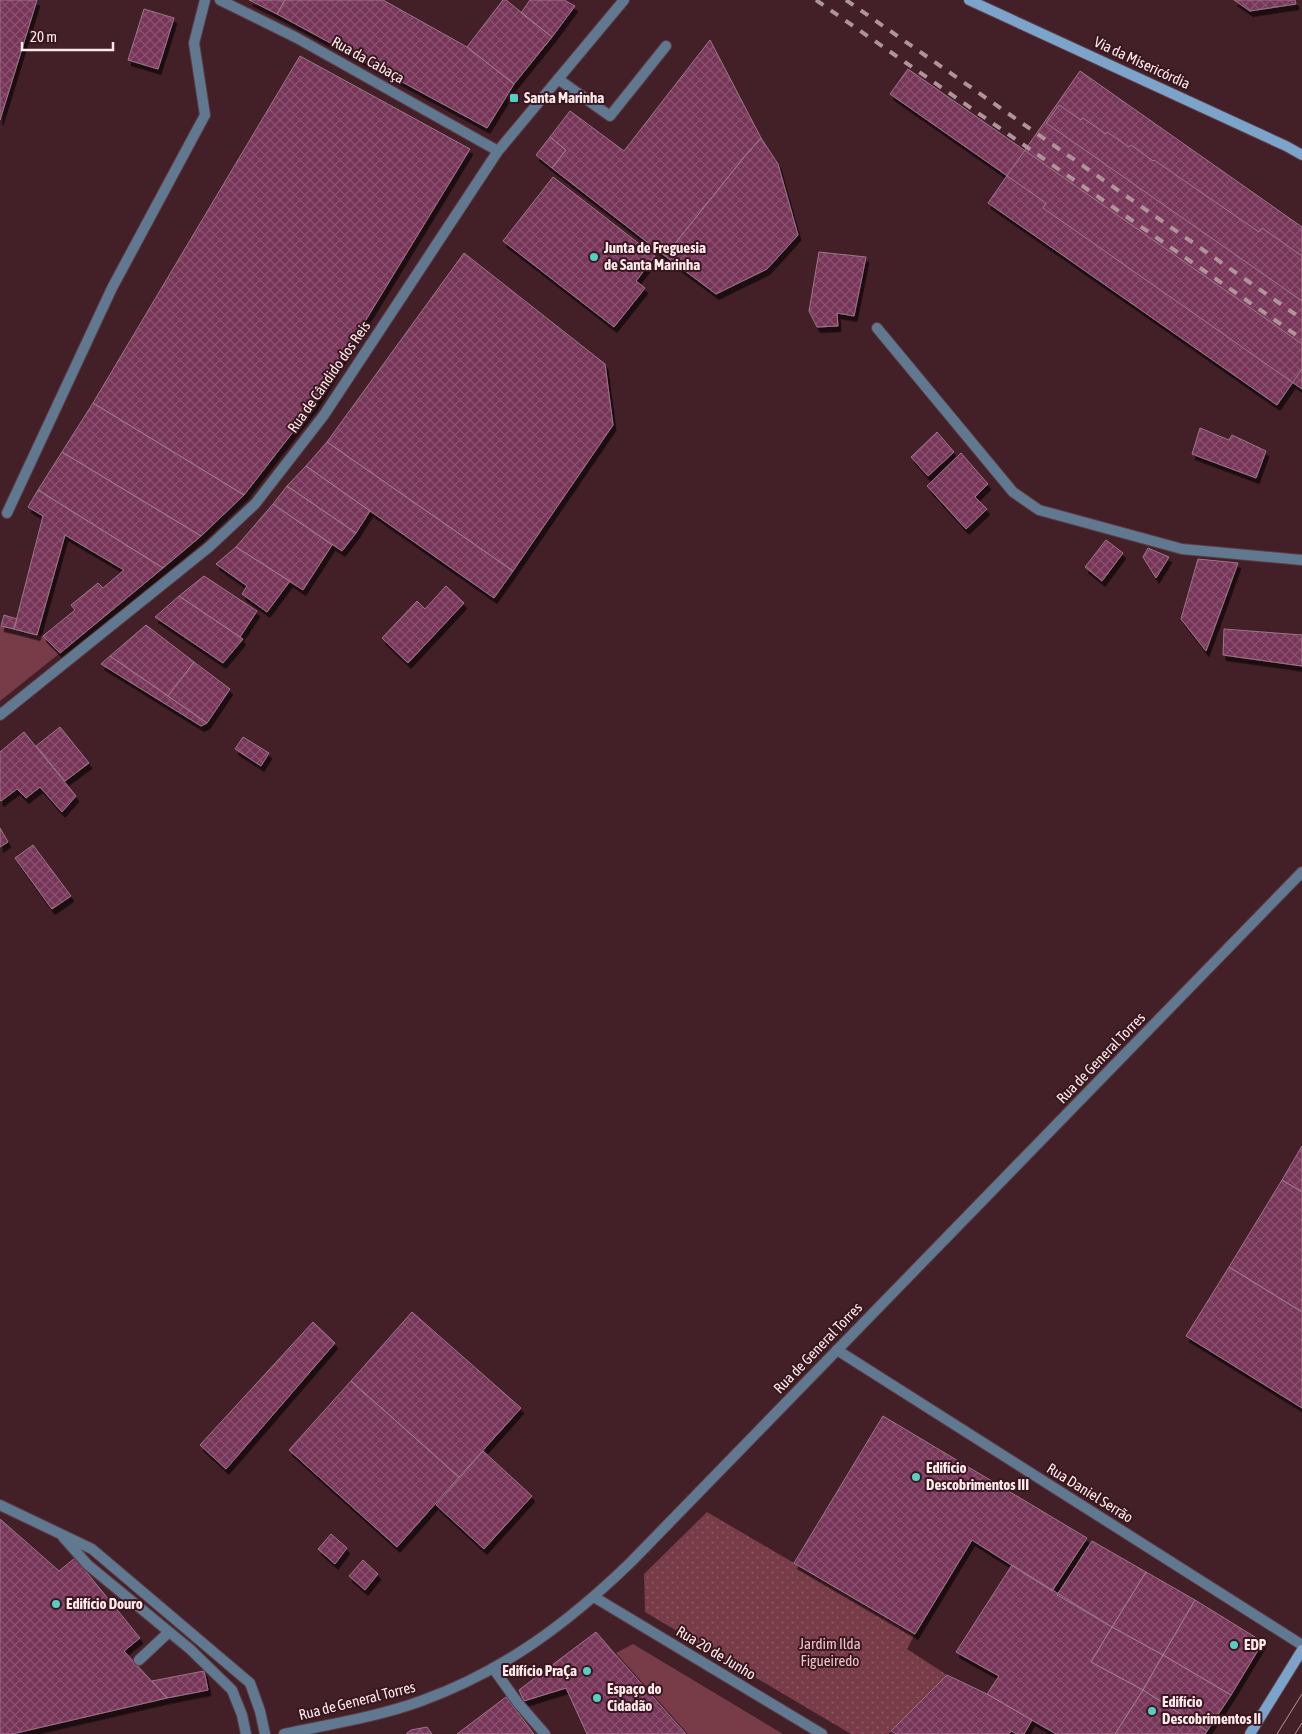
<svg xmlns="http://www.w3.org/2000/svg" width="1302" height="1734" viewBox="0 0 1302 1734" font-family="'Asap Condensed',sans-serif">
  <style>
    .grass { fill: #783b48 }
    .garden { fill: url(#garden-dots) }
    .building { fill: url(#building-cross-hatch); stroke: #9c7688; filter: url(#shadow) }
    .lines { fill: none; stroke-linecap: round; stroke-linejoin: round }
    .service-casing { stroke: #5d3c44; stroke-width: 12 }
    .minor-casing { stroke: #5d3c44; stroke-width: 12 }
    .tertiary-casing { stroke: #5d3c44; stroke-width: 12 }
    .secondary-casing { stroke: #5d3c44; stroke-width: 12 }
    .service { stroke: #607991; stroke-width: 10 }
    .minor { stroke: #607991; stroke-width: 10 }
    .tertiary { stroke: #607991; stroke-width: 10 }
    .secondary { stroke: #7ca4ca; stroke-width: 10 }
    .tram { stroke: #af959a; stroke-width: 1 }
    .rail { stroke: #af959a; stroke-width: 4; stroke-dasharray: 9 9; stroke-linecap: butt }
    .poi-dot { fill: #56cec4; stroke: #38171e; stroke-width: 2 }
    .labels { text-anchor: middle; stroke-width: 4; stroke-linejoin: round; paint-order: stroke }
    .street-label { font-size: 15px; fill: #feeaed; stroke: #38171e }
    .poi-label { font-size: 15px; font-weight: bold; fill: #feeaed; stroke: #38171e; text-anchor: start }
    .park-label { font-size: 15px; fill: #f2c3cb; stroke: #38171e }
  </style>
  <defs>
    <pattern id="garden-dots" width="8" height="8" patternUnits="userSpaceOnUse" patternTransform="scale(1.25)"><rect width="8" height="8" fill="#783b48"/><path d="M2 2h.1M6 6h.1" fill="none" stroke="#8c5863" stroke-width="1.8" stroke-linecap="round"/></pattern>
    <pattern id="building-cross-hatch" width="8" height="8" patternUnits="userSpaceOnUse" patternTransform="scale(1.25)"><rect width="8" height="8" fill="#773459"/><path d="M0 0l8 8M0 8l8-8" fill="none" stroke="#8b5271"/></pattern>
    <filter id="shadow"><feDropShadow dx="3" dy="5.5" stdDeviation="0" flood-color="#0009"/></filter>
  </defs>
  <rect width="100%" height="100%" fill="#432028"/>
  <path class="grass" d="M0,626L43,636L60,653L0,701Z
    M633,1644L783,1734H688L616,1653Z"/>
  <path class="garden" d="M707,1512L915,1634L907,1649L947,1675L889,1734H851L645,1612L644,1574Z"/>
  <path class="building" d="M0,0H37L0,120Z
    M249,0H285L277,14Z
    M285,0H383L467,47L514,84L487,128L277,14Z
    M503,0H506L552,37L514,84L467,47Z
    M530,0H564L575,6L552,37L521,13Z
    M1234,0H1295L1296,4L1250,11Z
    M144,9L174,18L158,69L128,60Z
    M710,40L761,138L745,156L665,256L552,168L566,150L550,137L570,111L624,151Z
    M300,56L470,149L314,405L244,495L93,403Z
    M908,69L1302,344V389L1043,208L1046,203L890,94Z
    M1080,71L1302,227V369L1277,405L988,203Z
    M1059,105L1081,120L1083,118L1106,134L1107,132L1129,147L1131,145L1153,161L1154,160L1259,232L1262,228L1302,256V301L1046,123Z
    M550,137L566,150L552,168L536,155Z
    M761,138L778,164L798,235L767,269L716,294L665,256L745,156Z
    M553,177L655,256L636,281L645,288L614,327L503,241Z
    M819,252L866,257L854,316L837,313L838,326L817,327L809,311Z
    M464,253L605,364L613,425L513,571L327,442Z
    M93,403L244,495L201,536L62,452Z
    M1200,428L1229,440L1232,435L1266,451L1256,478L1192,454Z
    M937,432L954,452L928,476L911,457Z
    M327,442L513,571L494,598L306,466Z
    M62,452L201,536L163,568L38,490Z
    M961,453L988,484L975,497L987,509L966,529L927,486Z
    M306,466L370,511L356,533L287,486Z
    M287,486L356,533L342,551L273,504Z
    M38,490L163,568L60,653L43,636L75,610L71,605L98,583L103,588L124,570L65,535L37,635L14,629L43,516L28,507Z
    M273,504L332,545L303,590L236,547Z
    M1106,540L1123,553L1102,581L1085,567Z
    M236,547L290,581L267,612L242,594L247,586L216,564Z
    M1148,548L1169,557L1156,578L1143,557Z
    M1198,559L1238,563L1206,651L1181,619Z
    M204,576L257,611L240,637L179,596Z
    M446,586L464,603L408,663L382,638L417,601L425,609Z
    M179,596L243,639L223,663L155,617Z
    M4,615L17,619L14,629L1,626Z
    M146,625L194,662L168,696L110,656Z
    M1224,629L1302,635V666L1223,655Z
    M110,656L168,696L207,723L201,726L101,664Z
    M194,662L230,689L207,723L168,696Z
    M60,727L89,763L65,781L36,746Z
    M24,732L76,796L62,812L40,787L26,798L17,789L1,801L0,800V752Z
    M243,737L269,753L261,766L235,749Z
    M0,828L8,842L0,847Z
    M33,845L71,896L52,909L15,858Z
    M1302,1146V1192L1282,1180Z
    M1282,1180L1302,1192V1312L1229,1267Z
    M1229,1267L1302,1312V1408L1186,1336Z
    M412,1312L521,1408L459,1477L351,1381Z
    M313,1322L335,1343L226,1469L200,1445Z
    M351,1381L459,1477L397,1547L289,1450Z
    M883,1416L1087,1538L1052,1591L972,1540L915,1634L794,1563Z
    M483,1451L532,1496L484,1549L436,1505Z
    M0,1519L59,1571L75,1558L140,1638L124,1651L167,1698L12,1734H0Z
    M331,1534L347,1548L335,1564L318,1549Z
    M1092,1541L1146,1572L1112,1627L1057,1595Z
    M363,1560L378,1574L365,1590L349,1576Z
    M1012,1565L1112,1627L1091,1662L1143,1690L1115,1734H1056L987,1694L999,1676L956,1652Z
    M1146,1572L1195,1600L1163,1655L1112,1627Z
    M1195,1600L1263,1642L1231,1695L1163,1655Z
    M1112,1627L1163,1655L1143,1690L1091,1662Z
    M596,1632L614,1653L686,1734H587L566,1688L524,1701L519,1690Z
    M1163,1655L1231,1695L1207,1731L1143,1690Z
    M204,1671L208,1690L167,1698L152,1681Z
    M947,1675L987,1694L1032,1720L1024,1734H1017L1011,1731L1009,1734H896L891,1731Z
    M1143,1690L1207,1731L1205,1734H1115Z
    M506,1697L534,1734H457Z
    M427,1727L432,1734H406L411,1730Z"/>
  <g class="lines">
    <g class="service-casing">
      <path id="service" d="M558,79L610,116L666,46
        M877,328L1013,492L1039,510L1182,549L1302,560
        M7,513L112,288L205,115L194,43L205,0
        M0,1505L92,1549L250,1683L260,1711L265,1734
        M63,1537L88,1565L190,1649L232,1690L242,1715L246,1734
        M139,1660L169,1632
        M493,1668L518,1703L545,1734"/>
    </g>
    <g class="minor-casing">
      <path id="minor" d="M220,0L297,38L498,151
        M0,715L209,547L255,504L324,415L498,151L624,0
        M837,1350L1302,1645
        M594,1597L822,1734"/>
    </g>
    <g class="tertiary-casing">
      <path id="tertiary" d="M284,1734C330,1724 377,1717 421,1701C504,1671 568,1623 631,1562L1302,872"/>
    </g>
    <g class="secondary-casing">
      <path id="secondary" d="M969,0L1286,146L1302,155
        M1250,1734L1302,1650"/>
    </g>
    <use href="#service" class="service"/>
    <use href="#minor" class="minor"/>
    <use href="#tertiary" class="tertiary"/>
    <use href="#secondary" class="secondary"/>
    <path class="tram" d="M1277,1734L1302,1694
      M1295,1734L1302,1723"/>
    <path class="rail" d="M816,0L1302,339
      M846,0L1302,319"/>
  </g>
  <g class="poi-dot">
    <rect x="509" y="93" width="10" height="10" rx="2.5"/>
    <circle cx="594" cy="257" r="5"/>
    <circle cx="916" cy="1477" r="5"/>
    <circle cx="56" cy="1604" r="5"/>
    <circle cx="1234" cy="1645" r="5"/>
    <circle cx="587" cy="1671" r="5"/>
    <circle cx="597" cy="1698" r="5"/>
    <circle cx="1152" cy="1711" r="5"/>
  </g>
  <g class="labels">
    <g class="street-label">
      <text transform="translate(368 60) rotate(29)" y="5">Rua da Cabaça</text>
      <text transform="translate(1142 63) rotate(25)" y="5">Via da Misericórdia</text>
      <text transform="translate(329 377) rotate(-55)" y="5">Rua de Cândido dos Reis</text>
      <text transform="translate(1101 1058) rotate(-46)" y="5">Rua de General Torres</text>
      <text transform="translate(818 1348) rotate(-46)" y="5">Rua de General Torres</text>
      <text transform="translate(1090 1493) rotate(32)" y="5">Rua Daniel Serrão</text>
      <text transform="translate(716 1653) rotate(31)" y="5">Rua 20 de Junho</text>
      <text transform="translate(357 1701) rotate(-14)" y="5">Rua de General Torres</text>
    </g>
    <g class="poi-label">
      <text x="524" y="103">Santa Marinha</text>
      <text x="604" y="253">Junta de Freguesia<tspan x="604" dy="17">de Santa Marinha</tspan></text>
      <text x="926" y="1473">Edifício<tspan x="926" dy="17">Descobrimentos III</tspan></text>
      <text x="66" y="1609">Edifício Douro</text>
      <text x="1244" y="1650">EDP</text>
      <text x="577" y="1676" text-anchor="end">Edifício PraÇa</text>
      <text x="607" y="1694">Espaço do<tspan x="607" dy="17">Cidadão</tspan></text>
      <text x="1162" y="1707">Edifício<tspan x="1162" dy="17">Descobrimentos II</tspan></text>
    </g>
    <g class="park-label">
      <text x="830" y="1649">Jardim Ilda<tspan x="830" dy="17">Figueiredo</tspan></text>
    </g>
  </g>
  <path d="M22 42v8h91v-8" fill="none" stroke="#feeaed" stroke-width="2.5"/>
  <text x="30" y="42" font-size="15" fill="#feeaed" stroke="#38171e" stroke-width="4" paint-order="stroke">20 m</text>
</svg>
